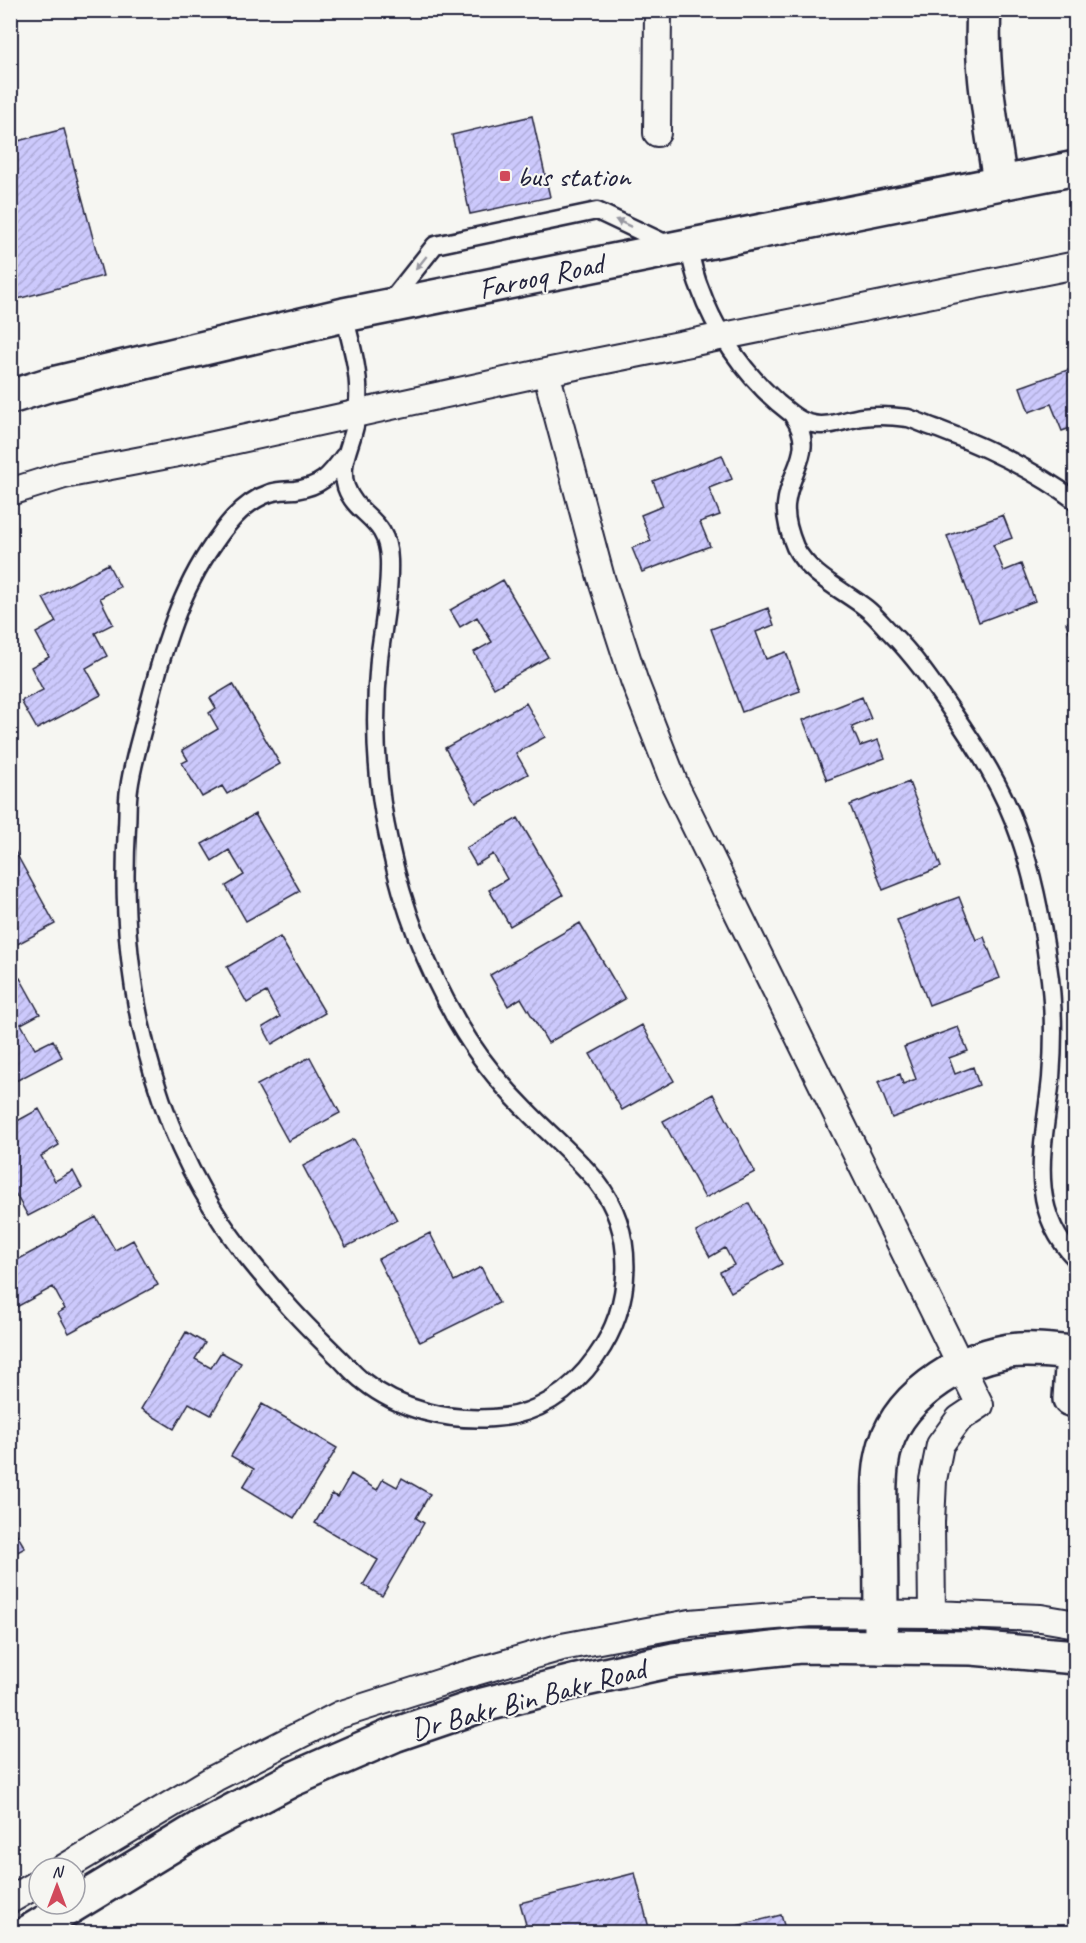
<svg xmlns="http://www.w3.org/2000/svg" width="1086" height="1943" viewBox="0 0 1086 1943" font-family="Caveat,sans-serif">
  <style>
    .building { fill: url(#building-hatch); stroke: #22223b; stroke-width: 1.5 }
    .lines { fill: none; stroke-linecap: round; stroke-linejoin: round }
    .service-casing { stroke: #22223b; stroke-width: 21 }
    .pedestrian-casing { stroke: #22223b; stroke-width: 30 }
    .minor-casing { stroke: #22223b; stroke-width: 38 }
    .tertiary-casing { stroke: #22223b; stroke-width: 38 }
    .service { stroke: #f6f6f2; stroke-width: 16 }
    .pedestrian { stroke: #f6f6f2; stroke-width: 26 }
    .minor { stroke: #f6f6f2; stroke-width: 33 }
    .tertiary { stroke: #f6f6f2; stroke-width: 33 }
    .oneway { fill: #9797a0 }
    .poi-dot { fill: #d1495b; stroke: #f6f6f2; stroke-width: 2 }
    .labels { text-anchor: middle; stroke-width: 4.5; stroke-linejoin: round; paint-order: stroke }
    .poi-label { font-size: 30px; fill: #22223b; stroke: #f6f6f2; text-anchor: start }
    .street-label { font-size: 30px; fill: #22223b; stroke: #f6f6f2 }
  </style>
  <defs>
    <pattern id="building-hatch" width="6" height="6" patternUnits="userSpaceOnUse" patternTransform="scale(1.5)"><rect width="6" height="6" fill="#ccc9fc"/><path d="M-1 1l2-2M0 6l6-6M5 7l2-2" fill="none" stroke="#afacd9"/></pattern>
  </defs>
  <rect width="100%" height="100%" fill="#f6f6f2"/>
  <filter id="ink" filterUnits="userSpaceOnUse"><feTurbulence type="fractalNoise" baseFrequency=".0167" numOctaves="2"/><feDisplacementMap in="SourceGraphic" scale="12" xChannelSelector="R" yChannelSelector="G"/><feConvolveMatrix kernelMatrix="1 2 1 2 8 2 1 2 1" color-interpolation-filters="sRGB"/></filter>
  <g filter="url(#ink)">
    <path class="building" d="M532,116L550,197L470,214L452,135Z
      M64,129L103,276L10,301V143Z
      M1076,367V426L1062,431L1051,404L1029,412L1020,387Z
      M722,455L732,479L709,488L720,515L700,522L710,546L642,572L632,548L651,541L641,515L663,506L653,481Z
      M1003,515L1012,538L993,545L1004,571L1021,564L1035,601L979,622L947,536Z
      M108,564L120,587L100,598L113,624L95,633L107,656L86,668L101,695L37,729L21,701L43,690L31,667L49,657L36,633L56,622L43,598Z
      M503,580L548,657L494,688L474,652L492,642L477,617L460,627L450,610Z
      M768,608L774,625L756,632L766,659L786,652L800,691L742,712L711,629Z
      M1076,619V649L1066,623Z
      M233,684L280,764L227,794L222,786L202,797L182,763L188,760L182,750L218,729L209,713L216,708L210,698Z
      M862,697L871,719L852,727L860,746L878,740L885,758L827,780L803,720Z
      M526,703L545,737L516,753L528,774L476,803L445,748Z
      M909,782L941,867L883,890L850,805Z
      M255,814L300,891L246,921L226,886L244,875L229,850L212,861L202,844Z
      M518,818L563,895L510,926L489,890L507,879L493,854L476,865L466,848Z
      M10,846H12L55,924L10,948Z
      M959,897L976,940L984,937L1000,978L929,1005L897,920Z
      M580,923L625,999L548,1043L521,998L508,1006L490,975Z
      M280,937L325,1013L272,1044L263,1027L280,1017L266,992L247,1003L227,967Z
      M20,978L40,1014L21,1024L35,1049L53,1040L62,1057L10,1084V983Z
      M642,1025L674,1081L622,1110L590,1054Z
      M958,1027L968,1051L949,1058L955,1074L973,1067L979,1085L892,1118L878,1082L900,1074L903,1084L916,1079L904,1047Z
      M310,1057L340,1113L288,1141L257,1085Z
      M713,1094L755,1172L705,1198L663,1121Z
      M39,1109L59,1145L41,1156L55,1181L73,1171L82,1188L28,1216L10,1184V1125Z
      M354,1139L397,1220L346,1247L303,1166Z
      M749,1203L782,1264L731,1292L720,1272L734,1265L725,1248L710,1257L696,1232Z
      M96,1217L115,1250L133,1240L158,1285L69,1333L58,1313L65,1309L53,1287L11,1310L10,1264Z
      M430,1233L454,1281L481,1267L499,1303L420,1342L378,1259Z
      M186,1332L205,1343L195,1359L211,1368L221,1352L241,1363L211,1415L189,1403L174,1429L141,1409Z
      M262,1404L337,1448L294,1518L243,1487L254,1469L231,1456Z
      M351,1474L377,1490L383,1479L397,1487L402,1478L430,1494L416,1518L424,1523L382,1596L363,1585L378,1560L315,1523L332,1494L338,1497Z
      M10,1523L25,1548L10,1556Z
      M635,1873L650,1932H528L520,1903Z
      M781,1915L786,1932H712Z"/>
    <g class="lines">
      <g class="service-casing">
        <path id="service" d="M688,247C692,260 694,274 699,286C715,331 743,372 778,403C788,411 799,422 813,424C829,428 846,419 862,417C877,415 893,416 908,418C918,421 928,426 938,429C986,447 1034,470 1076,501
          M389,303L435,245L597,211L669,245
          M344,315C351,343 360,372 358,401C357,410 356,418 355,426C350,448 339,464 346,487C357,518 388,517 389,560C390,593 383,627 379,659C373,722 376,785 390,846C403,907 426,967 457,1021C476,1054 500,1084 526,1110C549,1134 576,1156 597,1182C637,1233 633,1305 596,1357C571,1392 536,1416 493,1418C447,1421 399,1410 363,1381C353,1374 345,1363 336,1355C318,1337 300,1320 284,1301C259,1272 235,1244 215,1212C143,1098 119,959 127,827C128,814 127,802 129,789C132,765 140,740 146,716C160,660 176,601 208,552C223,529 242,502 270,493C275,491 289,490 295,490C321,486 329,477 344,456
          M793,416C817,452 789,469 786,505C785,518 790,535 795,547C809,575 843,590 866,608C875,615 882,624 890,632C914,656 932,682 951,710C978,749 1004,790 1019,835C1034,877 1042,920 1048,965C1054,1002 1054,1040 1051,1078C1045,1141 1024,1207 1076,1259"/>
      </g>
      <g class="pedestrian-casing">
        <path id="pedestrian" d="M657,133L658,10
          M546,372L601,578L634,680L675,785L980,1405L959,1419L940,1445L933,1480L931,1522L932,1614
          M10,492L64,475L173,454L546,372L1076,265
          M64,1868L215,1778L339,1715L461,1676L562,1647L690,1623L813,1613L932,1614L1041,1618L1076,1624
          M10,1900L39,1883"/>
      </g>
      <g class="minor-casing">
        <path id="minor" d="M984,10C980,69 992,126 1000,183
          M1070,1399L1073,1353H1076
          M881,1647C881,1606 881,1565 880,1524C880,1502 878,1477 883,1455C894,1399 956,1360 1009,1351C1030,1348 1052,1351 1073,1353"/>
      </g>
      <g class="tertiary-casing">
        <path id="tertiary" d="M10,397L48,385L344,315L1076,168
          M29,1932L200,1828L293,1779L394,1735L479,1706L577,1681L673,1660L800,1646L972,1648L1076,1657"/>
      </g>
      <use href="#service" class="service"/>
      <use href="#pedestrian" class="pedestrian"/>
      <use href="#minor" class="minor"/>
      <use href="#tertiary" class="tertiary"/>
    </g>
    <defs><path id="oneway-solid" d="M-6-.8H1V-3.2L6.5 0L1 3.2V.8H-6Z" transform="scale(1.5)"/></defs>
    <g class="oneway">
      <use href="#oneway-solid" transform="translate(623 223) rotate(-155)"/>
      <use href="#oneway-solid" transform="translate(421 263) rotate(129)"/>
    </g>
  </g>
  <rect class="poi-dot" x="499" y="170" width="12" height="12" rx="3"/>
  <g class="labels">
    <g class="poi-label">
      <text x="517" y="186">bus station</text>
    </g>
    <g class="street-label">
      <text transform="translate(541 276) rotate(-12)" y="10">Farooq Road</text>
      <text transform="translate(528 1699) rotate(-15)" y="10">Dr Bakr Bin Bakr Road</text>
    </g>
  </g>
  <rect width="1086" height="1943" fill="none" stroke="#f6f6f2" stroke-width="36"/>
  <rect x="18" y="18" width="1050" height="1907" fill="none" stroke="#22223b" stroke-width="2" filter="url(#ink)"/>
  <g transform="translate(57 1886)"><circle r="28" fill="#f6f6f2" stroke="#a1a1a9" stroke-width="1.5"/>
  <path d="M0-4.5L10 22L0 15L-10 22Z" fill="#d1495b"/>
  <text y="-9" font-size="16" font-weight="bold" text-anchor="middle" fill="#22223b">N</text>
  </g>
</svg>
